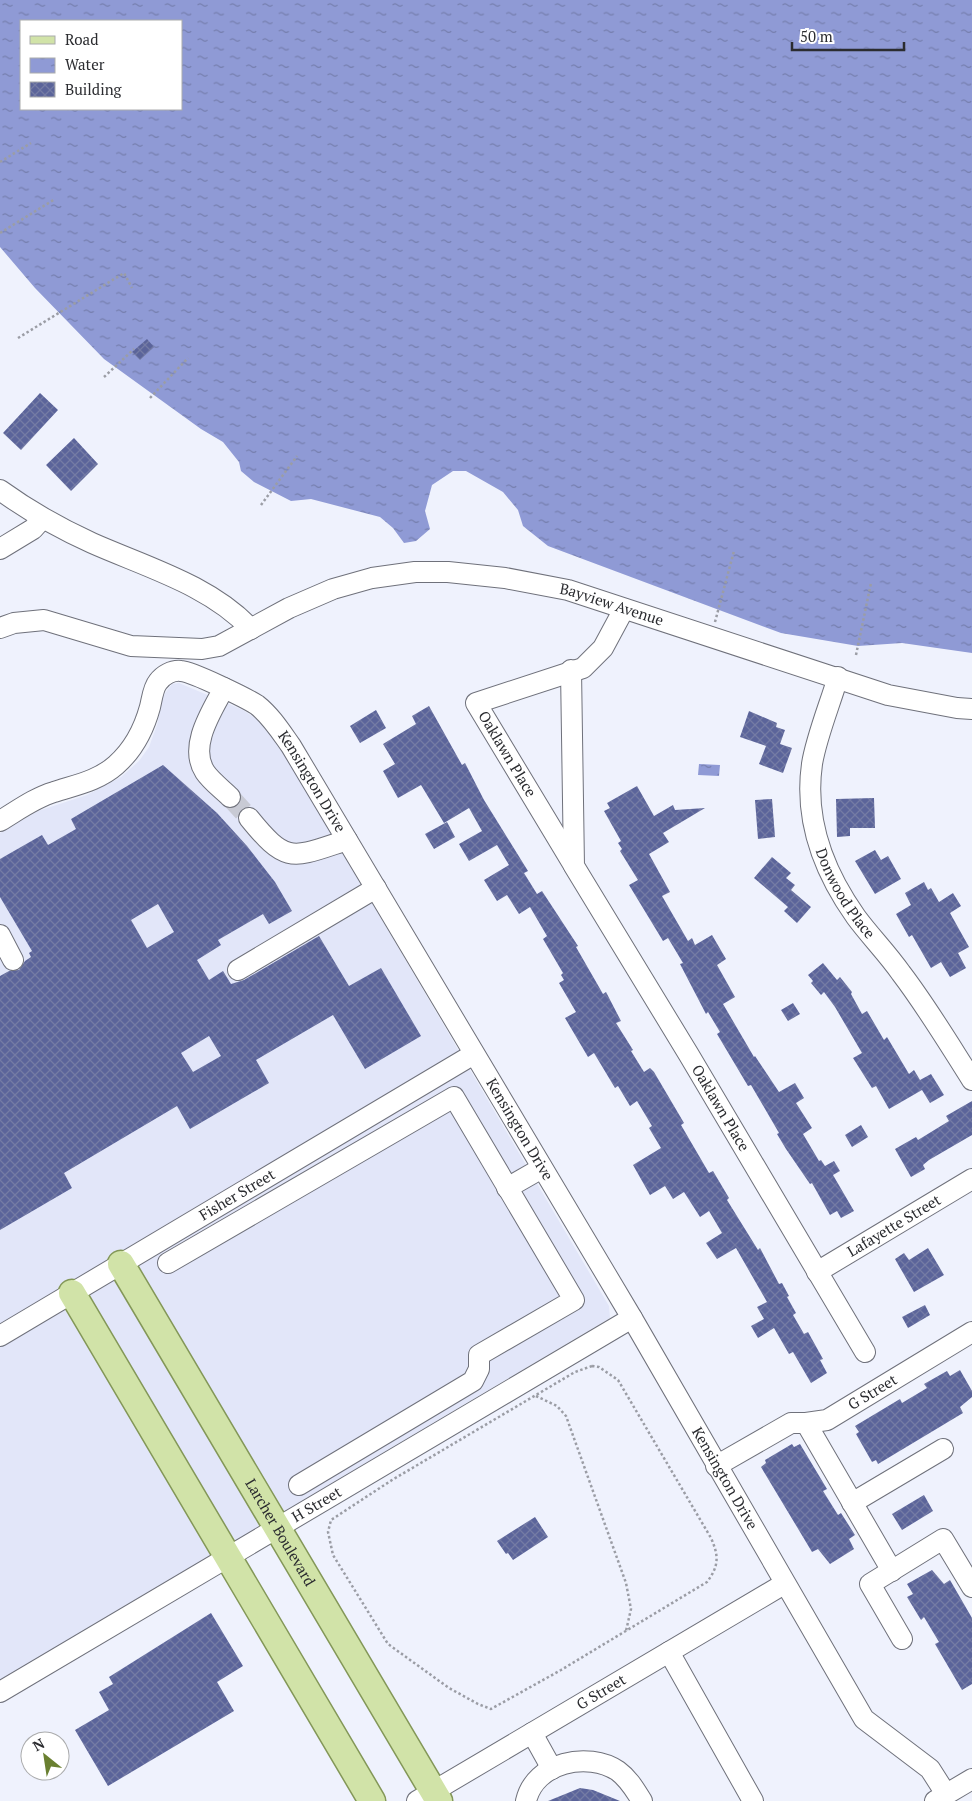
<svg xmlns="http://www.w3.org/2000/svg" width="972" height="1801" viewBox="0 0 972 1801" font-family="'PT Serif',serif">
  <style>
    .built { fill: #e2e6f9 }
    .water { fill: url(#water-ripples); fill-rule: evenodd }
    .building { fill: url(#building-cross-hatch); fill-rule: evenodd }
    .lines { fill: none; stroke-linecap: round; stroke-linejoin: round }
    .minor-tunnel { stroke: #c8cad4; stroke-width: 20; stroke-dasharray: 20 10; stroke-linecap: butt }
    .minor-casing { stroke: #6f717b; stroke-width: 22 }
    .major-casing { stroke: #839758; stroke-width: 29 }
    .path { stroke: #9b9da5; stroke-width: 2.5; stroke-dasharray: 2.5 2.5; stroke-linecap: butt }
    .minor { stroke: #fff; stroke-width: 20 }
    .major { stroke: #d1e3a8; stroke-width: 26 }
    .labels { text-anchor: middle; stroke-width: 5; stroke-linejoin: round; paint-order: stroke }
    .street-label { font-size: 15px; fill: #2b2c30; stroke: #fff }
  </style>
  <defs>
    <pattern id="water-ripples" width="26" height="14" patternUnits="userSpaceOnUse" patternTransform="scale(1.25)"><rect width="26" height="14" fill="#8f9ad5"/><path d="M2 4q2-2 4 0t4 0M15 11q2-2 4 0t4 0" fill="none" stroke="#757ead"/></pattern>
    <pattern id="building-cross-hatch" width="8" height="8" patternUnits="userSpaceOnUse" patternTransform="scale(1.25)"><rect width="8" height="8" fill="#5b649a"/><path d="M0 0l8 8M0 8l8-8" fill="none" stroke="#747ba4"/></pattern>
  </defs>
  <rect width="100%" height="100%" fill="#eff2fd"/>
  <path class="built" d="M179,683L243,710L261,722L279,745L609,1306L610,1318L0,1680V833L38,811L87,795L121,777L139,761L149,747L157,725L163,696L172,684Z"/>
  <path class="water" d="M0,0H972V653L902,643L858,646L781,633L548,546L523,526L518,510L503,492L466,471H453L432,485L425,511L430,529L416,541L404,543L393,528L380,517L311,499L291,501L254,482L241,471L239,462L223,442L201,429L104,359L35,288L0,247ZM21,21H181V109H21Z
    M699,764L720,765L719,776L698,775Z"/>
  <path class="building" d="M147,339L154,347L140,360L132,352Z
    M40,393L58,410L21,450L3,433Z
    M74,438L98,464L71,491L46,465Z
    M429,706L462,765L465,763L484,800L528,871L524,873L537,894L542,891L578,946L576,947L603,994L606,992L621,1021L616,1023L633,1050L631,1051L644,1072L650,1068L654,1072L684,1123L681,1125L709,1173L713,1171L729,1198L727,1200L758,1250L760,1248L779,1284L782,1283L789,1296L787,1297L796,1313L793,1315L804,1334L808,1332L823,1359L820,1360L827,1373L811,1383L793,1352L789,1354L774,1328L758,1338L751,1326L764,1319L757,1307L767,1302L736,1248L717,1259L706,1243L722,1233L709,1211L700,1217L684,1192L673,1199L665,1186L650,1195L633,1165L661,1148L649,1128L652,1126L637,1101L630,1106L618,1086L615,1088L594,1053L588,1057L565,1018L576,1012L559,983L564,980L561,975L563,973L543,939L547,936L530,907L519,914L507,895L497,901L484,880L509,865L497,845L469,861L459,844L482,831L469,808L444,823L421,785L398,798L383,771L395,764L383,744L416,724L412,716Z
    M376,710L386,728L360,743L350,726Z
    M749,711L777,723L776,727L785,730L780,744L792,748L783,773L759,764L766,746L740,737Z
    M163,765L217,813L247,846L275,882L292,911L269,924L263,914L218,940L221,945L197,960L209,980L223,971L231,984L244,980L319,936L349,986L381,968L421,1036L365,1069L333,1015L256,1060L269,1083L190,1129L177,1106L64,1173L72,1188L0,1230V976L9,971L19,970L25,961L31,957L29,953L32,951L0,897V859L42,835L48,845L76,829L71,819ZM158,904L174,932L147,948L131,920ZM209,1036L221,1056L193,1072L181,1053Z
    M637,786L654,816L673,805L675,810L705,808L663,833L669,842L649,854L670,892L662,896L688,941L692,938L695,945L712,935L726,959L717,965L735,997L723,1004L754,1057L755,1056L779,1092L795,1083L804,1098L796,1103L812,1128L803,1134L819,1161L821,1160L825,1166L834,1161L840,1171L833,1175L854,1211L841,1218L837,1211L830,1215L812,1183L810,1184L786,1149L777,1134L779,1133L751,1085L748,1086L745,1081L717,1034L720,1032L708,1012L706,1014L680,964L683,963L668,938L663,941L629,885L638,880L620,851L622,849L618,843L621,841L604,811L610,808L607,803Z
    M874,798L875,828H850V836L837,837L836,799Z
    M772,799L775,837L758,839L755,800Z
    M447,822L455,837L434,849L425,834Z
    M875,850L881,860L888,856L901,879L875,894L855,861Z
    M772,857L791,873L786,878L795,885L791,890L811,907L797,923L784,911L788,907L754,878Z
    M924,882L928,890L931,888L939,902L953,893L961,906L950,913L969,947L958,953L966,968L950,977L941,962L931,968L912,935L909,937L896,914L911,905L905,893Z
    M823,963L837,980L840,977L852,992L851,994L862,1014L867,1011L884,1040L887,1037L909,1074L914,1070L920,1080L931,1074L944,1095L930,1103L922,1090L889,1109L876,1086L872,1088L853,1058L862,1053L835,1007L824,992L821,995L811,983L813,981L808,975Z
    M793,1003L800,1014L788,1021L781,1010Z
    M972,1101V1135L929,1160L923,1165L925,1169L911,1177L895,1149L916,1137L918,1140L949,1121L946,1116Z
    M861,1125L868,1137L852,1147L845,1135Z
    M928,1248L944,1275L914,1292L895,1259L904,1253L909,1260Z
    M925,1305L930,1315L908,1328L902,1317Z
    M960,1370L972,1391V1397L960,1407L963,1413L878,1464L876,1460L872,1462L856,1434L859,1432L855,1426L900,1399L902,1403L927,1388L924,1384L947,1371L950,1376Z
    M792,1444L794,1447L800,1444L827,1489L823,1491L838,1515L841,1513L855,1535L849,1539L854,1549L830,1564L818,1549L812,1552L761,1467L766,1463L765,1460Z
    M924,1495L933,1511L902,1530L892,1514Z
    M535,1517L548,1537L513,1560L508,1553L506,1554L497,1541Z
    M932,1570L944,1584L950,1580L972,1618V1684L962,1690L935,1644L939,1642L924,1617L921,1620L907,1597L913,1594L907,1584Z
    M211,1613L243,1666L217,1682L234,1711L108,1786L75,1730L109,1710L99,1692L113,1684L109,1677Z
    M580,1788L593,1790L620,1801H548Z"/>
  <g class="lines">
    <path class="minor-tunnel" d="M230,797L249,818"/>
    <g class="minor-casing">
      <g id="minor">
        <path d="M0,490C29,511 59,528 92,543C146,567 210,585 251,629"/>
        <path d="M0,549L33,529L42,519"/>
        <path id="s1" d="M0,628L14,623L44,620L131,646L202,649L219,646L289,608L333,589L372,578L415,572H448L505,578L568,590L888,695L957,708L972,709"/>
        <path id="s2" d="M571,670L574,866L689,1055L865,1352"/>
        <path id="s3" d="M838,677C830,704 816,738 812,764C804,820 824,872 856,917C870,936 887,953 901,973C927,1007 949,1044 972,1080"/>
        <path d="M224,688C212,711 188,746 205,772C211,781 223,790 230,797"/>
        <path d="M249,818C287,865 292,858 347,840"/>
        <path id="s4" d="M0,821C17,811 34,798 54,792C75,785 98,781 116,765C133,750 144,729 150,707C152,699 153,688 158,682C163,675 172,670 181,671C193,672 246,698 257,705C271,716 281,732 291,746L632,1318L864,1719L930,1769L946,1794"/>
        <path d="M573,864L476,703L583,668L603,648L624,609"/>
        <path d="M0,935L13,960"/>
        <path d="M238,970L376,888"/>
        <path d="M507,1188L542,1168"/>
        <path d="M168,1263L454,1097L574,1300L479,1355V1369L473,1381L299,1485"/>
        <path id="s5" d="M817,1272L972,1179"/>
        <path id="s6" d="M0,1336L474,1054"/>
        <path d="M806,1423L892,1571"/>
        <path id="s7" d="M716,1466L791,1423H806L827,1420L972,1332"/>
        <path d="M852,1503L943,1449"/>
        <path d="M902,1639L870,1584L943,1539L972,1587"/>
        <path d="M669,1652L753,1801"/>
        <path id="s8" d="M0,1692L632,1318"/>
        <path d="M532,1733L552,1769"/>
        <path id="s9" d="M417,1801L784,1584"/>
        <path d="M526,1801C535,1762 588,1751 618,1771C629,1779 635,1790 642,1801"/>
        <path d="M935,1801L972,1779"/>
      </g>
    </g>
    <g class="major-casing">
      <g id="major">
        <path id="s10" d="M121,1264L439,1801"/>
        <path d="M72,1293L372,1801"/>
      </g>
    </g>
    <path class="path" d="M0,162L31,143
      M0,233L55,199
      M18,338L124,273L132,288
      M104,377L134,349
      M150,398L188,358
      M261,505L297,456
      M715,622L734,551
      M856,655L871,583
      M592,1366L599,1367L618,1380L711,1538C719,1556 719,1566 707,1582L561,1670L491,1709L478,1704L449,1688L388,1644L333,1555L328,1532L331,1520L392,1480L575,1372Z
      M536,1396L557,1406L566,1416L626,1583L631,1609L626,1631"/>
    <use href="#minor" class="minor"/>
    <use href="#major" class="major"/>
  </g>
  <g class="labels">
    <g class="street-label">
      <text dy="5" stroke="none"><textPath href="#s1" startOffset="636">Bayview Avenue</textPath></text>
      <text transform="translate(507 754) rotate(59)" y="5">Oaklawn Place</text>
      <text dy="5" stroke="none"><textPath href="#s4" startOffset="429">Kensington Drive</textPath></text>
      <text dy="5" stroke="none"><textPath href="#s3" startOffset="228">Donwood Place</textPath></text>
      <text dy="5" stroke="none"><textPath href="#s2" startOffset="479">Oaklawn Place</textPath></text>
      <text dy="5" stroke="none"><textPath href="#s4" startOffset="834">Kensington Drive</textPath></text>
      <text dy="5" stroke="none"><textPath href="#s6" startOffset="276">Fisher Street</textPath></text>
      <text dy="5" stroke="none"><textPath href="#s5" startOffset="90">Lafayette Street</textPath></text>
      <text dy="5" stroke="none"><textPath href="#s7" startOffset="176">G Street</textPath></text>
      <text dy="5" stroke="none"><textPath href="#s4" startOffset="1239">Kensington Drive</textPath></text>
      <text dy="5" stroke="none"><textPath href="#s8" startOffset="368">H Street</textPath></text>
      <text dy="5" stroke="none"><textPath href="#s10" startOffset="312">Larcher Boulevard</textPath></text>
      <text dy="5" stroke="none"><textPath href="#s9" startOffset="214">G Street</textPath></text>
    </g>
  </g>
  <rect x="20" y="20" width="162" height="90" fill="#ffffff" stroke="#aaabac"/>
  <rect x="30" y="36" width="25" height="8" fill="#d1e3a8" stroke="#aaabac"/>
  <text x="65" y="45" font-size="15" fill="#2b2c30">Road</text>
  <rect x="30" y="58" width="25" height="15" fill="url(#water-ripples)" stroke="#aaabac"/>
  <text x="65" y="70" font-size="15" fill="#2b2c30">Water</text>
  <rect x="30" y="82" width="25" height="15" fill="url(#building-cross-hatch)" stroke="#aaabac"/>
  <text x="65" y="95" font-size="15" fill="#2b2c30">Building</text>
  <g transform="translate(45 1756) rotate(330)"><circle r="24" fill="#ffffff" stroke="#aaabac"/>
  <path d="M0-4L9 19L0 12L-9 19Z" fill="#6a8031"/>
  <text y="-8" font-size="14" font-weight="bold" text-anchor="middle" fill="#2b2c30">N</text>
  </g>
  <path d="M792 42v8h112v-8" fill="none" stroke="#2b2c30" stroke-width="2.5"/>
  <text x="800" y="42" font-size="15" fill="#2b2c30" stroke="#ffffff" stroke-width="4" paint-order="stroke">50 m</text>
</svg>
